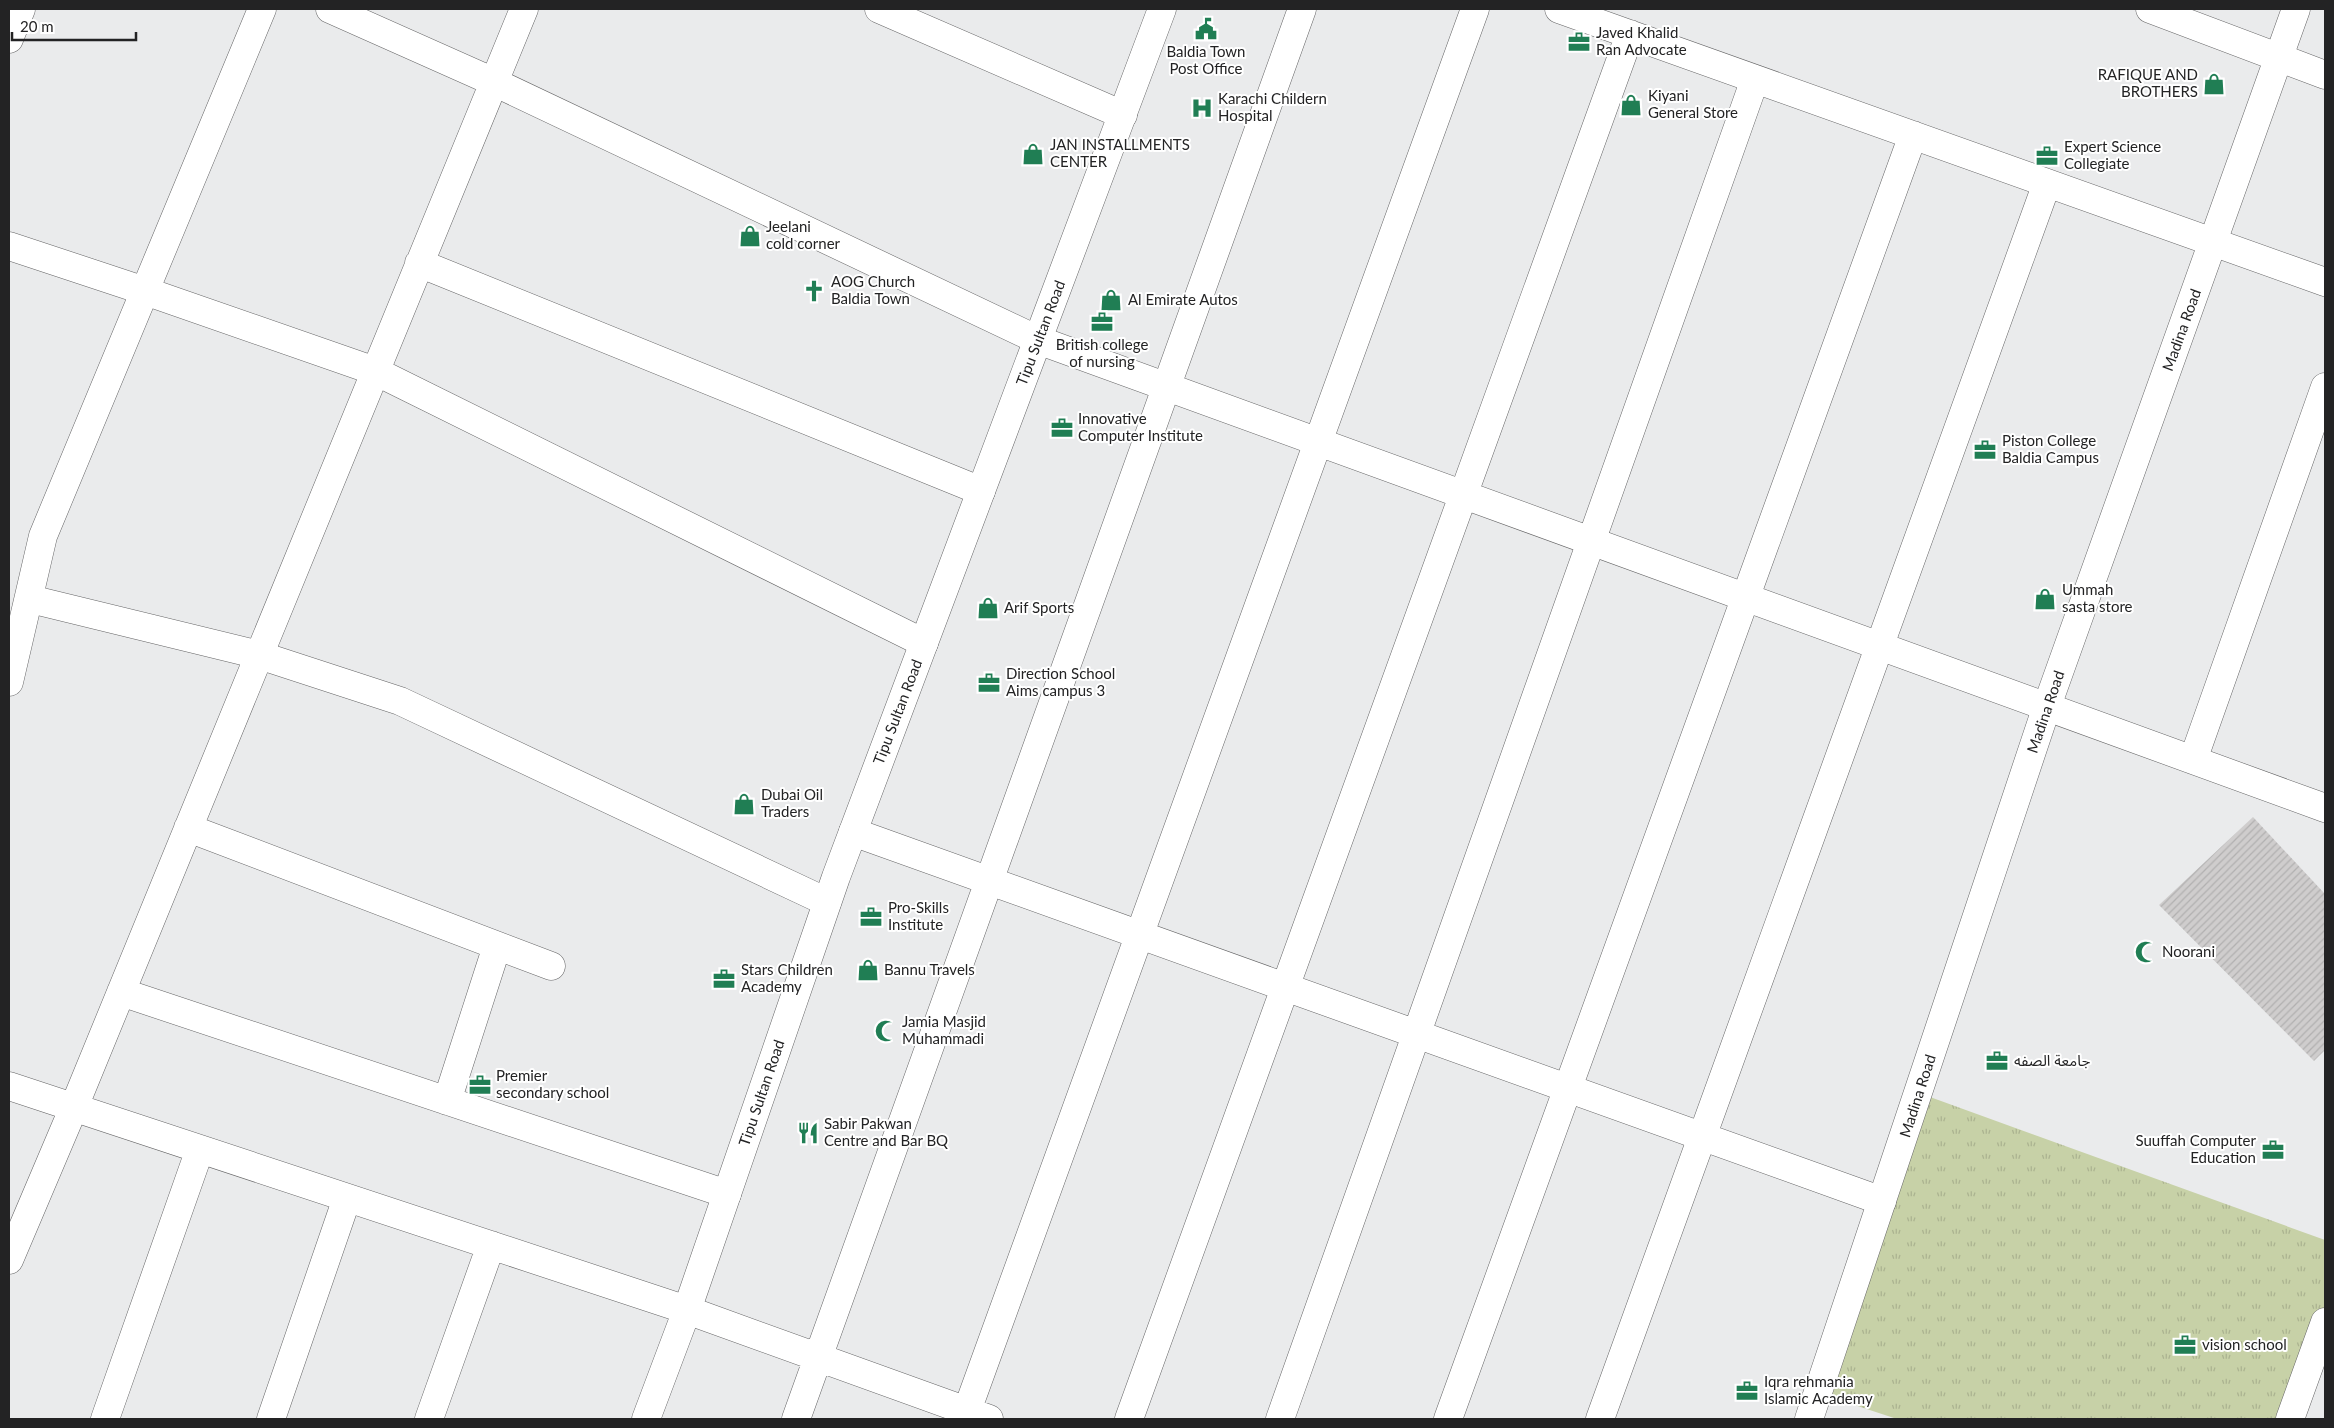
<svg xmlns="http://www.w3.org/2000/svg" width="2334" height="1428" viewBox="0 0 2334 1428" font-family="Lato,'Noto Sans Arabic',sans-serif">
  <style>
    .park { fill: url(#park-tufts) }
    .building { fill: url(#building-hatch) }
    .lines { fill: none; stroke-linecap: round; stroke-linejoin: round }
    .minor-casing { stroke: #656566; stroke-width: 29 }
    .tertiary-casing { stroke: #656566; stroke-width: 29 }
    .secondary-casing { stroke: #656566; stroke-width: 29 }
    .minor { stroke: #fff; stroke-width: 28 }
    .tertiary { stroke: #fff; stroke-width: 28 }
    .secondary { stroke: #fff; stroke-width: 28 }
    .labels { text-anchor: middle; stroke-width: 4; stroke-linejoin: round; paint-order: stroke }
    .poi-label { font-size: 15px; fill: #232324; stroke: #fff; text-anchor: start }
    .street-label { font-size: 15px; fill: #232324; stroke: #fff }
  </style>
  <defs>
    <pattern id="park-tufts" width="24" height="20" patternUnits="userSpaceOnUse" patternTransform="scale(1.25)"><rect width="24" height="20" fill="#c7d1a7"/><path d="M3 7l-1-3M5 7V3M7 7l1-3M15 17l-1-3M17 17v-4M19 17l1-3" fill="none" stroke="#abb390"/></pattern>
    <pattern id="building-hatch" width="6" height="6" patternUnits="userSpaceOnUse" patternTransform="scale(1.25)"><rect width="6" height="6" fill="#cfcdcd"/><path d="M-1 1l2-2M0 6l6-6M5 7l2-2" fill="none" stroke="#b1b0b0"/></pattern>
  </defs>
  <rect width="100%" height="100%" fill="#eaebec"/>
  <path class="park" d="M1919,1093L2325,1240V1322L2290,1419H1897L1818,1393Z"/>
  <path class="building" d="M2253,817L2325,894V1050L2314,1061L2159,905Z"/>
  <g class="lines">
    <g class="minor-casing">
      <path id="minor" d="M330,9L494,82L1038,340L2325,808
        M879,9L1123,115
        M1559,9L2325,282
        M9,39L21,9
        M9,246L145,291L375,371L924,643
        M419,263L981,491
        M30,599L259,655L400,701L827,902
        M9,682L43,536L262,9
        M2193,760L2325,387
        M188,828L551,966
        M853,832L1882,1201
        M121,992L727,1194
        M9,1086L687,1310L989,1419
        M447,1101L497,946
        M9,1260L74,1107L524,9
        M105,1419L200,1149
        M271,1419L347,1198
        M429,1419L491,1245
        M796,1419L1302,9
        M964,1419L1475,9
        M1129,1419L1630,34
        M1280,1419L1755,79
        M1448,1419L1913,135
        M1600,1419L2047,183
        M2290,1419L2325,1322"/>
    </g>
    <g class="tertiary-casing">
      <path id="tertiary" d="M1809,1419L2047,706L2296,9"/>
    </g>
    <g class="secondary-casing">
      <path id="secondary" d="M2150,9L2325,75
        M646,1419L687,1310L836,877L1162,9"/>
    </g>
    <use href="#minor" class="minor"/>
    <use href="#tertiary" class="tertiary"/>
    <use href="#secondary" class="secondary"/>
  </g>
  <defs>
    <g id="civic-bare" transform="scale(1.725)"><path d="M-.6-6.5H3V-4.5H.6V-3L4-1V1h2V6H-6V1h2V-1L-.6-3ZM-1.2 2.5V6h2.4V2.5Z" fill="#207e54" stroke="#fff" stroke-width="2.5" paint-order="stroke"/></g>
    <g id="office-bare" transform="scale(1.725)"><path d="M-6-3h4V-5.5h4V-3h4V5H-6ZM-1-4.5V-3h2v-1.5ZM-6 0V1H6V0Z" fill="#207e54" stroke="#fff" stroke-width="2.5" paint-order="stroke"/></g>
    <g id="shop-bare" transform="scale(1.725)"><path d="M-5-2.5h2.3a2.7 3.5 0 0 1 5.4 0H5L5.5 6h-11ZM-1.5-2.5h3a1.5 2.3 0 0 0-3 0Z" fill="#207e54" stroke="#fff" stroke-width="2.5" paint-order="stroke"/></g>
    <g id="hospital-bare" transform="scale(1.725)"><path d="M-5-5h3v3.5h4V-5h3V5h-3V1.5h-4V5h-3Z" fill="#207e54" stroke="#fff" stroke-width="2.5" paint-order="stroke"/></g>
    <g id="church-bare" transform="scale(1.725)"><path d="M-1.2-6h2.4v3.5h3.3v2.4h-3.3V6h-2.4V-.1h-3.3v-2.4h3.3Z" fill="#207e54" stroke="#fff" stroke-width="2.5" paint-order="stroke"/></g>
    <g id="mosque-bare" transform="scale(1.725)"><path d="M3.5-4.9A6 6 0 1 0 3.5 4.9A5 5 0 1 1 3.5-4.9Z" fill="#207e54" stroke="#fff" stroke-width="2.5" paint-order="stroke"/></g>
    <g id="restaurant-bare" transform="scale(1.725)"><path d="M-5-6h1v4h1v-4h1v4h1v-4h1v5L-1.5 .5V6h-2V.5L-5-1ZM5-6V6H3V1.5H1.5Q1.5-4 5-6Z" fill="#207e54" stroke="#fff" stroke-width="2.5" paint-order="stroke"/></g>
  </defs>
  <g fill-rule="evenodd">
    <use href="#civic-bare" x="1206" y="29"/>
    <use href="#office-bare" x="1579" y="42"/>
    <use href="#shop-bare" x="2214" y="84"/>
    <use href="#shop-bare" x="1631" y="105"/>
    <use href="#hospital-bare" x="1202" y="108"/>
    <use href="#shop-bare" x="1033" y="154"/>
    <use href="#office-bare" x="2047" y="156"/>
    <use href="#shop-bare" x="750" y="236"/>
    <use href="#church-bare" x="814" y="291"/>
    <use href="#shop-bare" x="1111" y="300"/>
    <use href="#office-bare" x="1102" y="322"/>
    <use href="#office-bare" x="1062" y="428"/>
    <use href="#office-bare" x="1985" y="450"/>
    <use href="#shop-bare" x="2045" y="599"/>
    <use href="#shop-bare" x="988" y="608"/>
    <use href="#office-bare" x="989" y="683"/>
    <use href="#shop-bare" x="744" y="804"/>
    <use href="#office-bare" x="871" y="917"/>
    <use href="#mosque-bare" x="2146" y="952"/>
    <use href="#shop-bare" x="868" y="970"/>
    <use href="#office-bare" x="724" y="979"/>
    <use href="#mosque-bare" x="886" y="1031"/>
    <use href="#office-bare" x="1997" y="1061"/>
    <use href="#office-bare" x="480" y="1085"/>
    <use href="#restaurant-bare" x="808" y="1133"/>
    <use href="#office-bare" x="2273" y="1150"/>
    <use href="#office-bare" x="2185" y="1345"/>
    <use href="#office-bare" x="1747" y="1391"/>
  </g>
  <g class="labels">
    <g class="poi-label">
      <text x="1596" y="38">Javed Khalid<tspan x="1596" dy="17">Ran Advocate</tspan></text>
      <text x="1206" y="57" text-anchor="middle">Baldia Town<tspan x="1206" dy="17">Post Office</tspan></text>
      <text x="2198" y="80" text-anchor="end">RAFIQUE AND<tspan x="2198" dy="17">BROTHERS</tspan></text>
      <text x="1648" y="101">Kiyani<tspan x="1648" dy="17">General Store</tspan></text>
      <text x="1218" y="104">Karachi Childern<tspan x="1218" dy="17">Hospital</tspan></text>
      <text x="1050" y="150">JAN INSTALLMENTS<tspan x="1050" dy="17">CENTER</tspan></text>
      <text x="2064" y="152">Expert Science<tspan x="2064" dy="17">Collegiate</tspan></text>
      <text x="766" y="232">Jeelani<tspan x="766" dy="17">cold corner</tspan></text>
      <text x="831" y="287">AOG Church<tspan x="831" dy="17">Baldia Town</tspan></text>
      <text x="1128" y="305">Al Emirate Autos</text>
      <text x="1102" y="350" text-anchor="middle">British college<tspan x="1102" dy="17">of nursing</tspan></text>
      <text x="1078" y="424">Innovative<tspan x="1078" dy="17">Computer Institute</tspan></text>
      <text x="2002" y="446">Piston College<tspan x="2002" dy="17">Baldia Campus</tspan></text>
      <text x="2062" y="595">Ummah<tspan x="2062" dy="17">sasta store</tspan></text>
      <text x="1004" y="613">Arif Sports</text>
      <text x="1006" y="679">Direction School<tspan x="1006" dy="17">Aims campus 3</tspan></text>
      <text x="761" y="800">Dubai Oil<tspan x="761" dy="17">Traders</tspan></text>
      <text x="888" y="913">Pro-Skills<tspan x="888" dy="17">Institute</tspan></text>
      <text x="2162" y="957">Noorani</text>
      <text x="741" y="975">Stars Children<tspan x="741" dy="17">Academy</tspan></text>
      <text x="884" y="975">Bannu Travels</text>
      <text x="902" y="1027">Jamia Masjid<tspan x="902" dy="17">Muhammadi</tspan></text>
      <text x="2014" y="1066">جامعة الصفه</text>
      <text x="496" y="1081">Premier<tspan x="496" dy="17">secondary school</tspan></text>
      <text x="824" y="1129">Sabir Pakwan<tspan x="824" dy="17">Centre and Bar BQ</tspan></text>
      <text x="2256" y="1146" text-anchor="end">Suuffah Computer<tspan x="2256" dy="17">Education</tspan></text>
      <text x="2202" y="1350">vision school</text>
      <text x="1764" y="1387">Iqra rehmania<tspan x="1764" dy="17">Islamic Academy</tspan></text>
    </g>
    <g class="street-label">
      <text transform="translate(2182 330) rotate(-70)" y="5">Madina Road</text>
      <text transform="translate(1041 333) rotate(-69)" y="5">Tipu Sultan Road</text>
      <text transform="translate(898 712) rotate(-69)" y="5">Tipu Sultan Road</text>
      <text transform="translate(2046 712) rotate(-71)" y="5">Madina Road</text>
      <text transform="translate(762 1093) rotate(-71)" y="5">Tipu Sultan Road</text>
      <text transform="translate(1918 1096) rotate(-72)" y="5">Madina Road</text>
    </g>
  </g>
  <rect width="2334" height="1428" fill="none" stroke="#232324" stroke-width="20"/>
  <path d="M12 32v8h124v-8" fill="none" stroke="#232324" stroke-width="2.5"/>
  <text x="20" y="32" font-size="15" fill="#232324" stroke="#ffffff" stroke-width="4" paint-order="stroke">20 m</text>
</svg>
